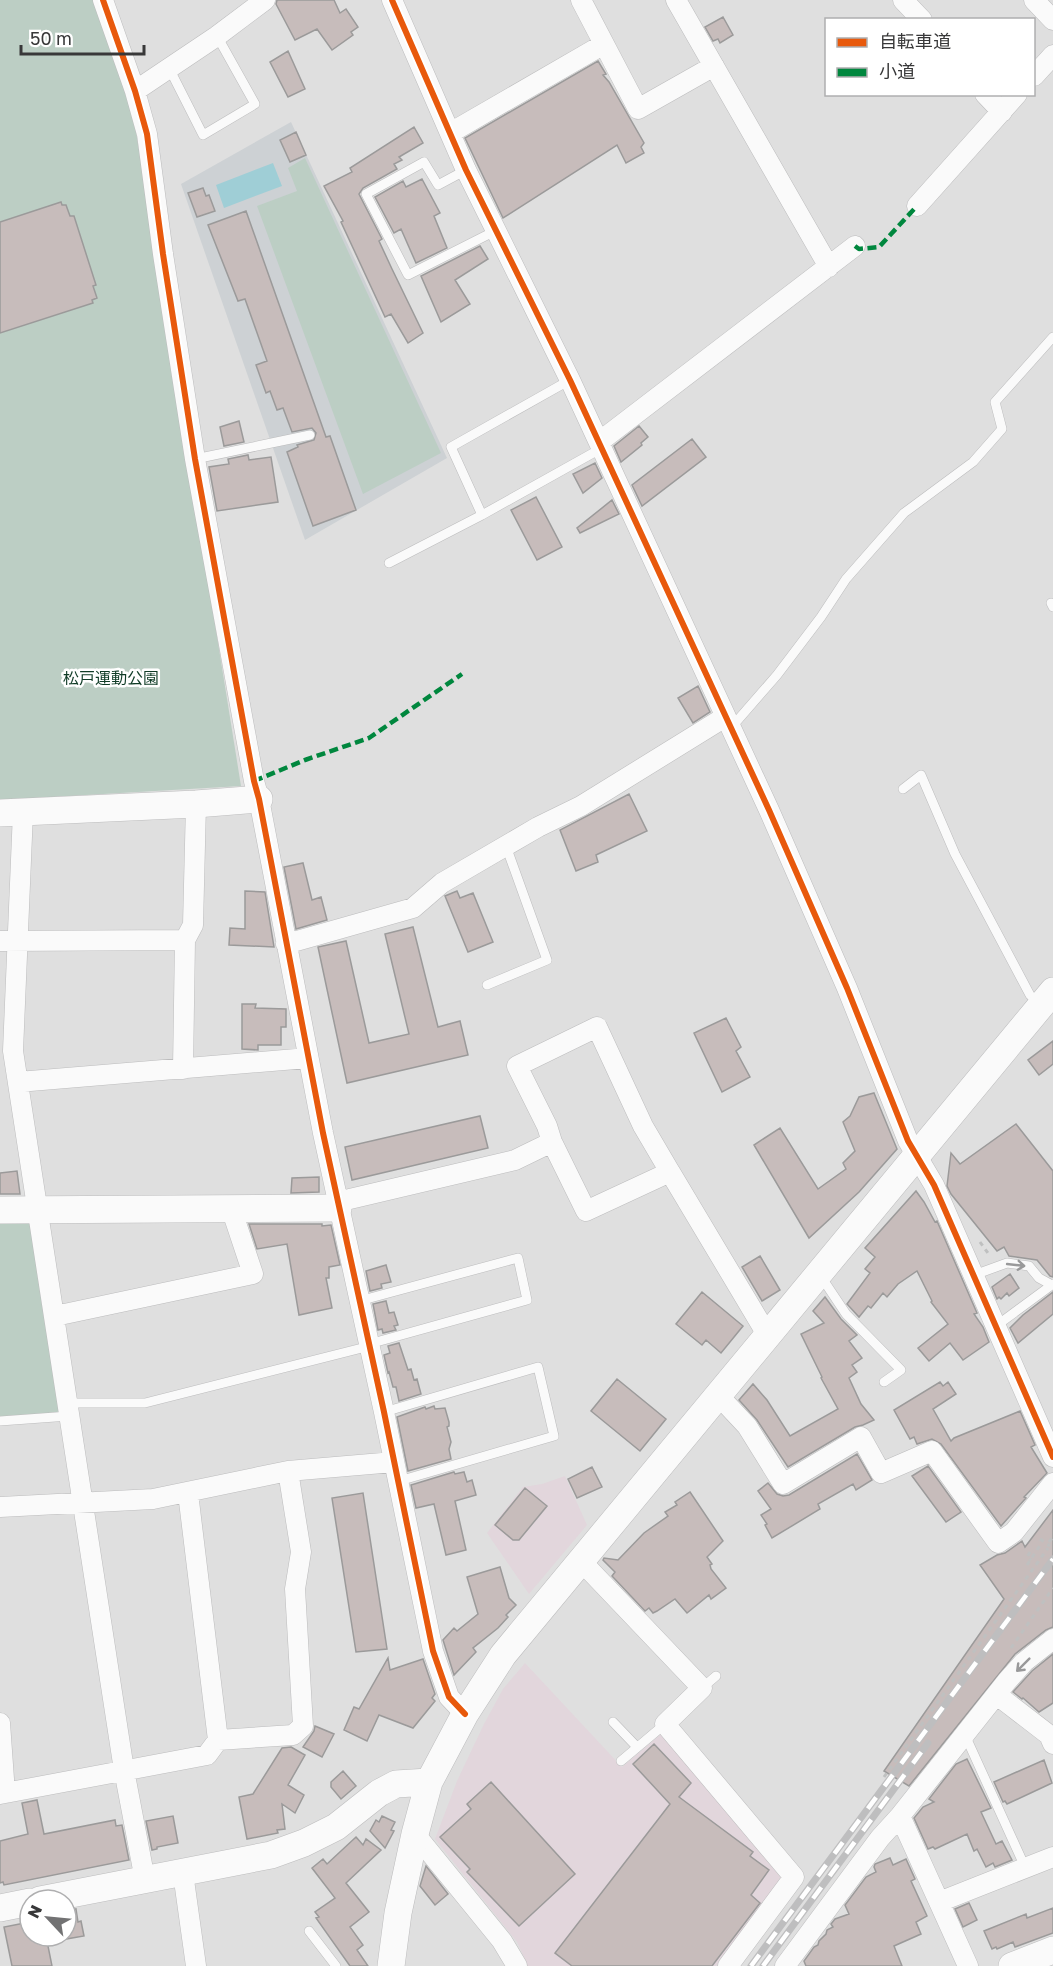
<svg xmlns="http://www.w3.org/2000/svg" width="1053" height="1966" viewBox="0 0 1053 1966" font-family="'Golos Text','Noto Sans JP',sans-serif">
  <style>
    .commercial { fill: #e2d6dc }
    .built { fill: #cdd1d4 }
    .green { fill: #bccec4 }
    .water { fill: #9fced6 }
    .building { fill: #c7bcbb; stroke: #9b9a9a; stroke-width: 1.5 }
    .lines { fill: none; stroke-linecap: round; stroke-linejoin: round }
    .lane-casing { stroke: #bcbcbd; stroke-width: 10 }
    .street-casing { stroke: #bcbcbd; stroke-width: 21 }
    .secondary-casing { stroke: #bcbcbd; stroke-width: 28 }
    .path { stroke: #bfc0c0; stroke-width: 3; stroke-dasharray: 4.5 4.5; stroke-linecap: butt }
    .lane { stroke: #fafafa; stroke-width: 9 }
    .street { stroke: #fafafa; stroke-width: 20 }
    .secondary { stroke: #fafafa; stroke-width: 27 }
    .rail-casing { stroke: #bebebf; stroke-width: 7 }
    .rail { stroke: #fff; stroke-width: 4.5; stroke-dasharray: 14; stroke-linecap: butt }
    .quiet { stroke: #00873e; stroke-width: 4.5; stroke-dasharray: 9 4.5; stroke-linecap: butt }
    .cycleway-casing { stroke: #fff; stroke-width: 10 }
    .cycleway { stroke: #e8590c; stroke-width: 6 }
    .oneway { stroke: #99999a }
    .labels { text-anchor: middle; stroke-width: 5; stroke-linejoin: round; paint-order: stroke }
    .park-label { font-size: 16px; fill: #103c27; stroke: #fff }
  </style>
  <rect width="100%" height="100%" fill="#dfdfdf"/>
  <path class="commercial" d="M565,1476L587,1525L529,1594L487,1533L523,1487L542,1484Z
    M525,1663L622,1767L661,1734L785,1874L716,1966H528L517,1942L435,1839L457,1781L484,1724L503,1689Z"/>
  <path class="built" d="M291,122L447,458L305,540L181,184Z"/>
  <path class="green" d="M0,0H97L130,94L241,786L0,800Z
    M305,158L441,453L363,494L257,206L297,191L288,168Z
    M0,1220H26L33,1227L61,1405L57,1413L0,1417Z"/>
  <path class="water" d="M273,163L282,186L224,208L216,185Z"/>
  <path class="building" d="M277,0H334L340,13L346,9L358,27L351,32L353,35L332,50L317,29L295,40L276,4Z
    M723,17L733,35L720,43L718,39L713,41L705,27Z
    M288,51L305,89L288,97L270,62Z
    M598,61L606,74L603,75L609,82L644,143L641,147L644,153L626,163L617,145L503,218L465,138Z
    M414,127L423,143L399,157L402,160L394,164L397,169L363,188L359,194L382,239L379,241L392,269L423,333L408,343L391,314L385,317L341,222L343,221L324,186L352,172L350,168Z
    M296,132L306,155L290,162L280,140Z
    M422,179L440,213L434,216L447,248L416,263L401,229L394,233L375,197L403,181L406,187Z
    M203,188L206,196L209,195L215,211L197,217L188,193Z
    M61,202L62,205H66L70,216H74L96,285L93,286L97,298L92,300L93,303L0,333V222Z
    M246,211L326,437L330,436L356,510L313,526L287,452L298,447L297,445L314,440L316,433L312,428L292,432L283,408L277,410L270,391L266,393L256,365L267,361L245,299L238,301L208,225Z
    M480,246L488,259L455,280L470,304L441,322L421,276Z
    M239,421L244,442L224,446L220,427Z
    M639,426L648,437L641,443L642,445L621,462L614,446Z
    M692,439L706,457L642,506L632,485Z
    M248,455L249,460L271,457L278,502L217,511L209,467L229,464L228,459Z
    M595,463L602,478L583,493L573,474Z
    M536,497L562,547L537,560L511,510Z
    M612,500L619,514L580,533L577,528Z
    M698,686L710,712L693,723L678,698Z
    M629,794L647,831L596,855L598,862L576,871L560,830Z
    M303,863L312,900L321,897L327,920L296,929L284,867Z
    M245,891L265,892L274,947L229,945L230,928L245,929Z
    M457,891L460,898L473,893L493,942L468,952L445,896Z
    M413,927L438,1027L460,1021L468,1055L347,1083L318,947L346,941L369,1043L409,1034L385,934Z
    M242,1004H256L255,1008L286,1009V1027H281V1045H258V1050L242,1049Z
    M726,1018L741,1047L736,1051L750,1077L722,1092L694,1033Z
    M1053,1041V1064L1039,1075L1028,1060Z
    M874,1093L897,1149L859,1192L809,1238L754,1145L780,1128L818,1189L846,1169L843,1163L855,1151L843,1122L850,1116L859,1097Z
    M480,1116L488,1148L352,1180L345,1147Z
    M1016,1124L1053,1171V1277L1050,1276L1037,1260L1009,1256L1004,1247L997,1251L951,1194L947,1186L951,1153L960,1164Z
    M17,1171L20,1194H0V1173Z
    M319,1177V1192L291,1193L292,1178Z
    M916,1191L924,1202L935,1222L937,1221L977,1313L974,1314L983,1327L989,1342L963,1360L950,1343L929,1361L918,1348L948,1324L931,1302L932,1301L917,1271L898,1284L887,1297L883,1293L871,1308L868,1306L859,1317L847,1304L870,1273L865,1269L875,1257L865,1248Z
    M249,1224H322V1226L331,1225L340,1265L329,1267V1278H326L332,1308L299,1315L287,1244L257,1249Z
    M760,1256L780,1290L762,1301L742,1267Z
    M386,1265L391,1282L381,1284L382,1288L370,1291L366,1271Z
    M1010,1274L1019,1288L1009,1296L1007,1293L1001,1299L999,1297L997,1299L992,1287Z
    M702,1292L743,1326L721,1353L706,1340L702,1345L676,1324Z
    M1053,1292V1314L1018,1343L1010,1328L1023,1315Z
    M825,1297L841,1319L857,1335L849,1341L862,1358L852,1365L857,1372L849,1378L861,1404L874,1420L863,1425L855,1427L788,1467L757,1420L739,1400L753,1384L767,1400L790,1436L838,1409L821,1378L822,1377L801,1334L824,1323L813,1311Z
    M386,1301L389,1313L394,1312L398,1325L394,1326L396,1330L383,1333L382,1329L378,1330L373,1304Z
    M399,1343L408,1370L411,1369L414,1380L417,1379L421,1394L399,1401L396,1387H393L389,1372L388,1373L384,1355L390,1353L388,1346Z
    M617,1379L666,1419L640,1451L591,1411Z
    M940,1382L943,1386L948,1382L956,1394L933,1409L951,1441L954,1438L1020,1411L1035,1445L1031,1447L1047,1473L1024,1497L1026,1498L1001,1526L941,1444L932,1439L917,1444L914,1437L910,1439L894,1410Z
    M434,1406L435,1409L445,1408L449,1422V1426L447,1427L451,1442L449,1449L451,1459L408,1471L397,1417L425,1407L426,1409Z
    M857,1454L872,1480L856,1490L853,1484L818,1504L820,1509L772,1538L765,1525L767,1524L761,1515L771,1509L758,1491L768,1483L777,1494L783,1496L789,1495Z
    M928,1466L961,1512L946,1522L912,1476Z
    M592,1467L602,1487L577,1498L568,1479Z
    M454,1472L455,1474L464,1472L467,1482L472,1480L476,1495L455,1501L466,1550L446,1555L434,1504L416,1508L411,1485Z
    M525,1488L547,1506L519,1540H513L495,1525Z
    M690,1492L723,1541L707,1557L712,1564L710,1565L711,1569L726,1588L711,1599L709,1595L687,1613L675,1599L657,1611L653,1613L649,1608L645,1611L612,1576L615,1572L603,1560L604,1558L618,1560L644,1533L668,1516L665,1512L677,1505L675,1502Z
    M363,1493L387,1649L356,1652L332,1498Z
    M1053,1510V1627L1046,1630L1015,1654L909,1786L884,1771L1004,1599L980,1565L997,1555L1005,1553L1022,1541L1025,1547Z
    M500,1567L509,1598L516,1605L506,1615L508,1617L498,1628L473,1648L476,1652L454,1675L443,1640L454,1628L457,1631L478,1614L467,1577Z
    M1053,1654V1703L1039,1712L1023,1698L1022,1699L1013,1692L1032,1671Z
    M388,1658L390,1670L423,1659L435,1694L432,1698L435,1701L413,1728L379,1715L367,1741L344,1730L354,1707L359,1709Z
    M315,1726L334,1734L322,1757L303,1747L314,1731Z
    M654,1744L691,1783L679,1797L753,1852L750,1856L769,1870L751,1895L760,1903L712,1966H572L555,1953L670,1804L633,1764Z
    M291,1747L305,1755L288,1785L304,1795L295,1813L282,1804L285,1829L277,1830L278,1833L247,1839L239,1797L253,1794L282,1748Z
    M967,1759L991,1808L981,1812L996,1844L1002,1841L1012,1860L995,1867L993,1863L986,1867L977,1849L974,1851L967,1834L935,1849L933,1847L928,1849L914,1818L923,1807L934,1802L929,1799L956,1764Z
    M1044,1760L1052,1783L1007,1804L1005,1801L1003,1802L994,1782Z
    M343,1771L356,1786L341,1799L331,1787V1782Z
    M491,1782L575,1874L519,1926L467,1872L470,1869L440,1837L471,1809L467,1804Z
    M37,1800L44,1834L115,1820L116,1826L122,1825L129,1860L4,1885L3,1882L0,1883V1841L28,1834L22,1803Z
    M173,1816L178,1843L157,1847V1849L152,1850L146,1821Z
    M382,1816L395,1822L391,1830L394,1831L385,1848L370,1831L376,1820L379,1822Z
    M356,1837L363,1845L366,1839L381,1850L346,1883L369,1912L350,1927L363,1945L357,1950L368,1966H350L316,1918L319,1917L315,1912L335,1898L312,1868L323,1859L327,1864Z
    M890,1858L893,1865L906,1859L915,1879L911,1881L927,1916L916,1922L921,1934L894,1946L902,1966H806L804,1961L814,1947L818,1945L819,1941L826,1934L827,1930L833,1927L831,1924L835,1919L849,1914L845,1905L866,1877L876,1872L874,1867L875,1864Z
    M426,1866L448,1894L435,1905L420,1886Z
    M969,1903L977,1920L963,1927L955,1909Z
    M1053,1908V1933L1015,1947L1013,1942L997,1949L996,1947L992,1949L984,1931L1026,1914L1027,1918Z
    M76,1909L78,1922L81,1921L84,1936L66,1939V1911Z
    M30,1922V1936H46L52,1966H12L4,1927Z"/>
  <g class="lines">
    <g class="lane-casing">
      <path id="lane" d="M169,68L203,135L255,104L217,36
        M466,170L438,185L424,162L366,194L408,275L497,230
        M195,459L310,435
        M482,515L451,447L570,380
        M389,563L482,515L602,448
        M1051,603L1053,607
        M730,729L777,675L821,617L846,579L904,513L973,462L1002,429L995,402L1053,337
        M903,789L921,775L955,854L1030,995L1040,1004
        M487,985L547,960L506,846
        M820,1275L846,1314L901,1370L884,1382
        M974,1275L1007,1263L1029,1266L1039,1278L1052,1285
        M359,1301L518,1258L527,1300L369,1344
        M996,1326L1053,1284
        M69,1403H145L370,1346
        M384,1412L538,1367L554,1436L399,1481
        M0,1421L69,1416
        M702,1688L716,1676
        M613,1722L637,1747
        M965,1735L1025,1867
        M621,1761L665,1724
        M309,1931L336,1966"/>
    </g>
    <g class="street-casing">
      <path id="street" d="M103,0L135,91L147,134L163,254L195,459L254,781L259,799L323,1133L384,1412L433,1651L449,1697L465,1714
        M392,0L466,170L570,380L769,810L847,988L908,1141L934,1185L1053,1457
        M581,0L638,109L714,66
        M676,0L829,267
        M903,0L922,20
        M1034,0L1053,20
        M1034,76L1053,55
        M135,91L217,36L265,0
        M985,94L1002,112
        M450,133L604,44
        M917,206L1017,94
        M599,442L855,246
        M23,812L13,1051L124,1770L145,1880
        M0,941L185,940
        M286,944L413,908L442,883L538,827L581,806L725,717
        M183,1069L185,940L193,925L196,804
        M18,1082L308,1058
        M670,1172L768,1336
        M337,1202L515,1160L552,1142L586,1211L670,1172L643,1126L597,1027L517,1066L547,1126L552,1142
        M55,1316L253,1274L231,1208
        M718,1395L747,1426L783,1484L861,1437L881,1473L932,1451L998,1543L1014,1532L1053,1483
        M0,1507L153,1499L288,1471L394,1462
        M581,1561L702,1688L665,1724L794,1877L728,1966
        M997,1695L1049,1735L1053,1744
        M0,1723L5,1793
        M218,1740L293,1735L303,1726L295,1589L301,1552L288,1471
        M0,1794L207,1755L218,1740L188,1493
        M900,1816L968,1966
        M415,1834L502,1941L517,1966
        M183,1873L196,1966
        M939,1902L1053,1857
        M785,1966L880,1838L900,1816L1007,1681L1024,1662L1053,1639"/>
    </g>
    <g class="secondary-casing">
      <path id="secondary" d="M0,813L196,804L259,799
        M0,1210L338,1208
        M40,1900L271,1855L304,1843L336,1827L379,1793L396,1784L429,1782
        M0,1908L30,1902
        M391,1966L398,1913L415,1834L429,1782L465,1714L503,1655L1053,991
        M1012,1966L1053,1950"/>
    </g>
    <path class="path" d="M980,1242L990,1256
      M1040,1539L1050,1546
      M1049,1542L1053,1537
      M1030,1552L1027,1557L1031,1560
      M1027,1565L1041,1544
      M1011,1648L1053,1588
      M884,1777L1048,1548"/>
    <use href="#lane" class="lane"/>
    <use href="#street" class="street"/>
    <use href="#secondary" class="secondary"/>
    <g class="rail-casing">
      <path id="rail" d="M751,1966L1053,1559
        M763,1966L928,1743"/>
    </g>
    <use href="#rail" class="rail"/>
    <path class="quiet" d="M855,246L859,249L879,247L917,206
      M254,781L305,760L369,738L462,674"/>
    <g class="cycleway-casing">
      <path id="cycleway" d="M103,0L135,91L147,134L163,254L195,459L254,781L259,799L323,1133L384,1412L433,1651L449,1697L465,1714
        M392,0L466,170L570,380L769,810L847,988L908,1141L934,1185L1053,1457"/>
    </g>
    <use href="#cycleway" class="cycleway"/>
  </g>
  <defs><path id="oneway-shaft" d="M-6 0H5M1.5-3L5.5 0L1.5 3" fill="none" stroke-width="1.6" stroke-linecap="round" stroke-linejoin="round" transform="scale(1.5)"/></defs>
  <g class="oneway">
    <use href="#oneway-shaft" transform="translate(1016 1265) rotate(6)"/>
    <use href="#oneway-shaft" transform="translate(1023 1665) rotate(135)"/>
  </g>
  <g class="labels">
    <g class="park-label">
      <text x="111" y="684">松戸運動公園</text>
    </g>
  </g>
  <rect x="825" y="18" width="210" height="78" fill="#ffffff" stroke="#afafb0" stroke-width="1.5"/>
  <rect x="837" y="38" width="30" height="9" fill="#e8590c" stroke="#afafb0" stroke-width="1.5"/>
  <text x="879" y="48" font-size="18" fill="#383839">自転車道</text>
  <rect x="837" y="68" width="30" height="9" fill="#00873e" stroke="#afafb0" stroke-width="1.5"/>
  <text x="879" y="78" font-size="18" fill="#383839">小道</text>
  <g transform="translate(48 1918) rotate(296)"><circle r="28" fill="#ffffff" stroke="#afafb0" stroke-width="1.5"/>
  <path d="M0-4.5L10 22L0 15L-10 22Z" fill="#727273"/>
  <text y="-9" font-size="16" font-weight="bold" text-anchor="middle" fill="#383839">N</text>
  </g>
  <path d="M21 45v9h123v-9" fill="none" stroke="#383839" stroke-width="3"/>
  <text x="30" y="45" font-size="18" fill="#383839" stroke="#ffffff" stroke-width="4.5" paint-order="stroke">50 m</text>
</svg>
